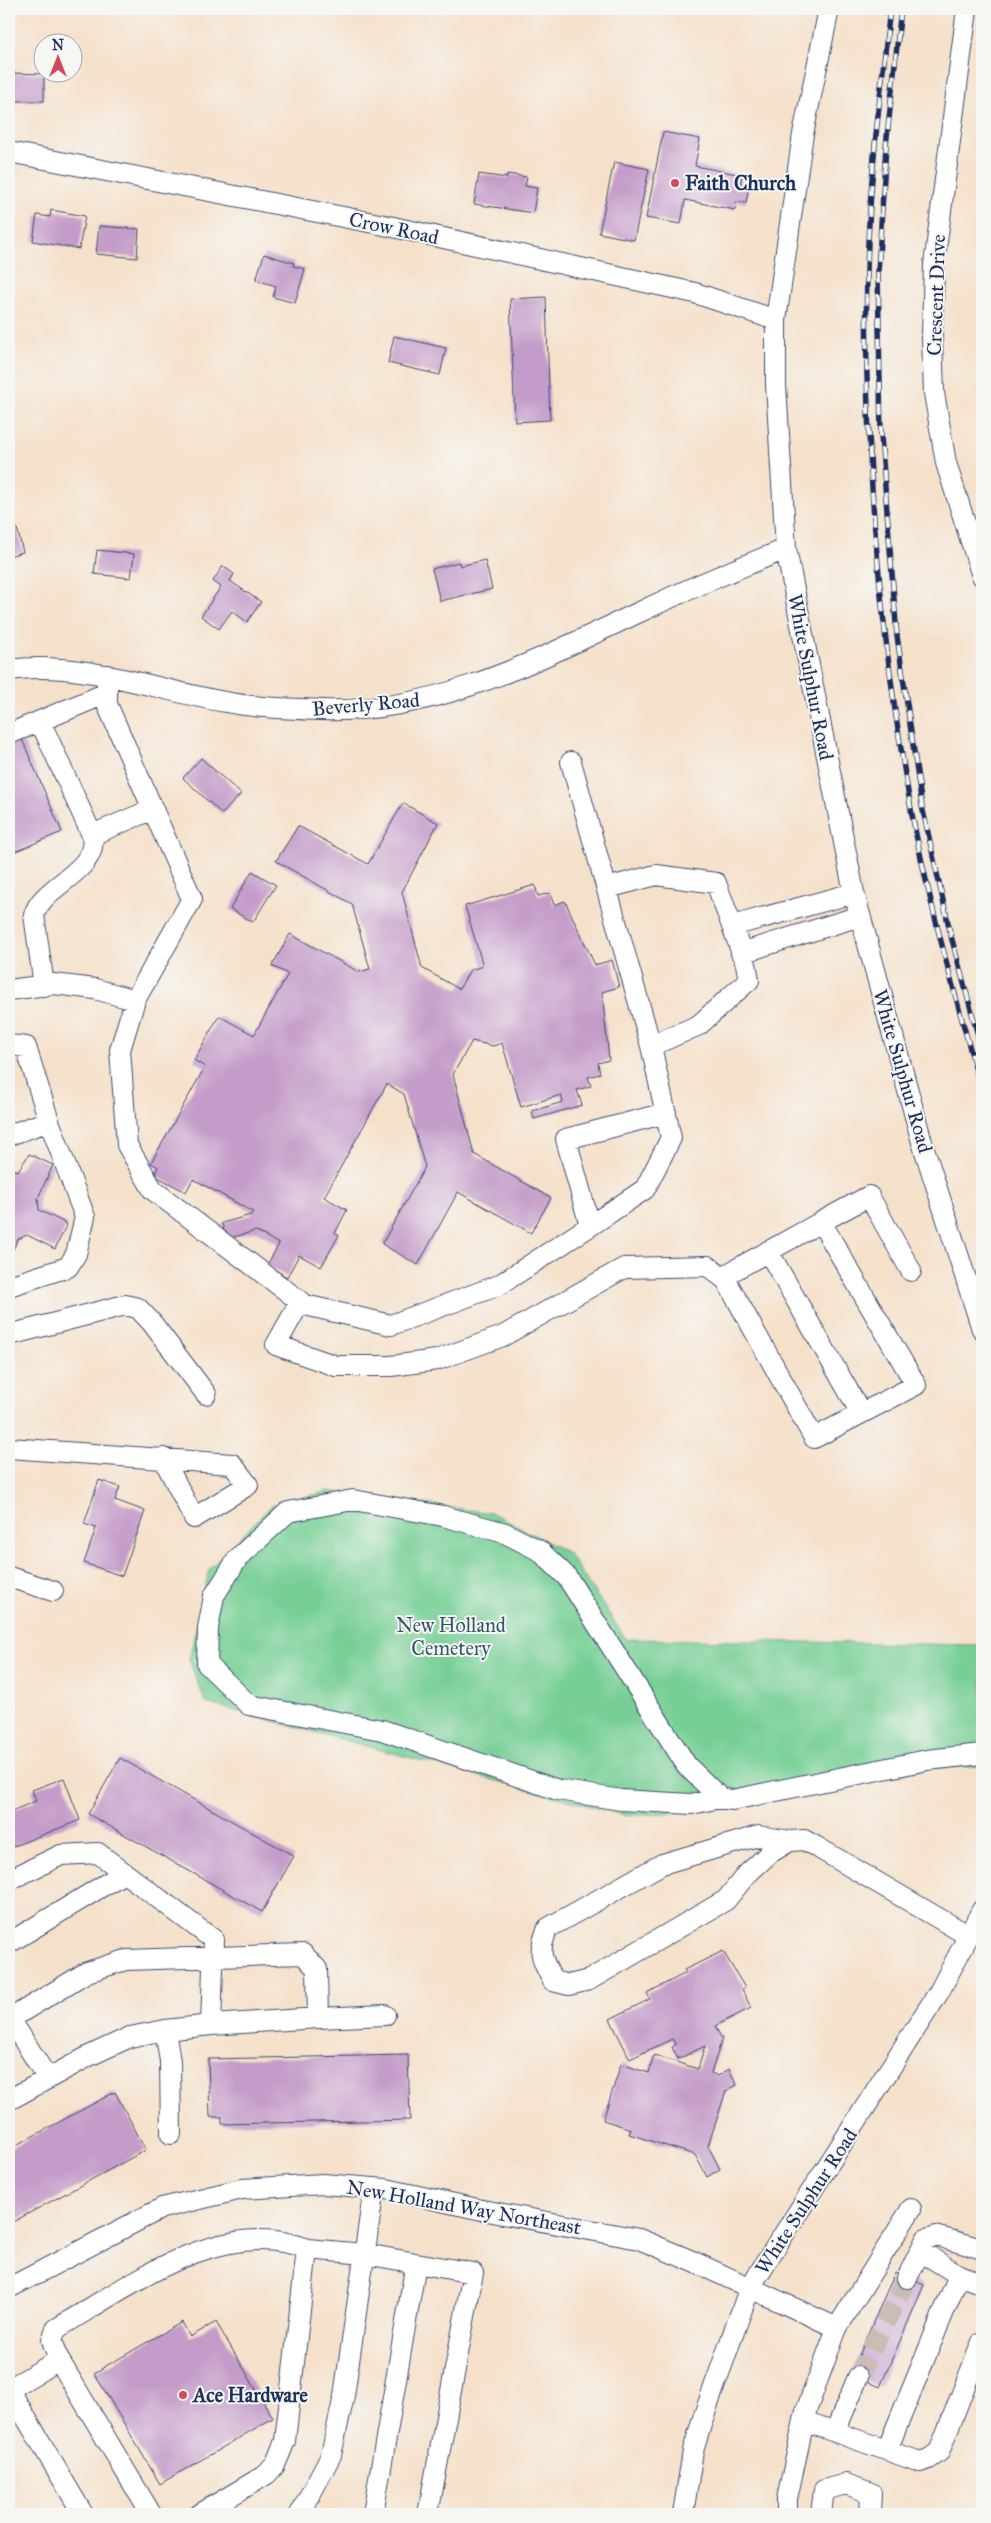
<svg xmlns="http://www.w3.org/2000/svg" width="991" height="2523" viewBox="0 0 991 2523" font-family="'IM FELL Great Primer',serif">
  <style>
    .green { fill: #76cf94; stroke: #487f79 }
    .building { fill: #c49cc9 }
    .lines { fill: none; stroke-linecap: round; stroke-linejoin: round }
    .minor-tunnel { stroke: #c9bdb4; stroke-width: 20; stroke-dasharray: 20 10; stroke-linecap: butt }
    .minor-casing { stroke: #3c4a6e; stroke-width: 22 }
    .minor { stroke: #fff; stroke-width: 20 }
    .rail-casing { stroke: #1b2f5e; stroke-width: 5.5 }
    .rail { stroke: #f6f6f2; stroke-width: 4; stroke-dasharray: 11; stroke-linecap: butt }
    .poi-dot { fill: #d1495b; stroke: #f6f6f2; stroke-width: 2 }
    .labels { text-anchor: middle; stroke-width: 4; stroke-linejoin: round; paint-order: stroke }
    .poi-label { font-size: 20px; font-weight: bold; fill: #1b2f5e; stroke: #f6f6f2; text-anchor: start }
    .street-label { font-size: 20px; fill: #1b2f5e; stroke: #f6f6f2 }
    .park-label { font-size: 20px; fill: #32576c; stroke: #f6f6f2 }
  </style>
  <rect width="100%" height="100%" fill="#f6f6f2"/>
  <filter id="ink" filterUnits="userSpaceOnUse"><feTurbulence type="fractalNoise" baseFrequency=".02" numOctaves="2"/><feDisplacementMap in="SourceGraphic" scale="10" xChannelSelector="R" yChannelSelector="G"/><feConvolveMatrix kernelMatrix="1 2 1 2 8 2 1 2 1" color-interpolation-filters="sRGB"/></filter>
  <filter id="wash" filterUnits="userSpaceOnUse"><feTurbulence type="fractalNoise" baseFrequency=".0096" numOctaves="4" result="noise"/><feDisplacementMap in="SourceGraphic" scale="20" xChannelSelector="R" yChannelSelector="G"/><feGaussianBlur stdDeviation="1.12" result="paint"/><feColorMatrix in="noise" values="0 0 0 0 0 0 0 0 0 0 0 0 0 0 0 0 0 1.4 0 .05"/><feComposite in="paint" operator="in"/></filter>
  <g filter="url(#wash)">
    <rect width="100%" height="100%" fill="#f5e1ca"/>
    <path class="green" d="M328,1491L492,1513L568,1553L626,1639L982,1645V1766L929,1768L738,1807L628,1816L206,1703L189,1660L209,1569L271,1506Z"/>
    <g id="blocks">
      <path class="building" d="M9,73L44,74V101H9Z
        M663,132L700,139L695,166L742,175L740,185L749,186L746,203L736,202L735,210L685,200L681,224L646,218Z
        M614,162L649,169L634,240L599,233Z
        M479,174L507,178V174L527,177L525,186L537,188L533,213L474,204Z
        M51,210L85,216L79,249L33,241L37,215L50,217Z
        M99,226L139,229L137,258L96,254Z
        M264,254L294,263L293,266L305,269L295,303L273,297L276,286L256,280Z
        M546,297L550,420L515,422L510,299Z
        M394,336L446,348L440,375L388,363Z
        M17,528L23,552L9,556V530Z
        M97,550L134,554L131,578L94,574Z
        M485,560L492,589L440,601L432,569L459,562L460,566Z
        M223,566L234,574L230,581L261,602L247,622L232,611L219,629L201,616L221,587L213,581Z
        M21,737L62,832L9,854V743Z
        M201,758L241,794L222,814L183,778Z
        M403,803L438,823L402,892L422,968L459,989L470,970L483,966L465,906L535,885L538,896L550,893L554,905L565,901L595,965L612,960L619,987L602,992L609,1060L598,1063L600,1074L588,1077L591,1086L577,1090L582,1105L534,1119L532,1111L563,1102L561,1095L521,1107L502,1043L493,1046L472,1041L453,1074L474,1154L551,1198L531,1233L458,1192L418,1265L382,1244L425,1167L404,1094L387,1084L324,1197L347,1210L335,1233L339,1235L321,1267L299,1255L287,1277L267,1265L279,1244L256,1231L226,1239L222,1223L251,1215L253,1212L193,1179L186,1192L154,1175L158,1167L151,1163L205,1067L194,1060L219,1016L254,1035L288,974L272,966L290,934L359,972L370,969L352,904L276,861L298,826L368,864Z
        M252,871L276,885L253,922L230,909Z
        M29,1154L53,1165L38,1198L39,1210L67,1224L55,1249L27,1235L18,1239L9,1258V1169L18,1171Z
        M99,1480L120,1487L115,1500L145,1511L122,1576L84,1563L96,1528L84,1524Z
        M120,1758L294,1856L262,1912L88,1814Z
        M64,1778L80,1820L9,1848V1812L36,1801L32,1790Z
        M723,1951L745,1988L742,1990L751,2008L715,2026L722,2039L711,2073L718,2076L729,2069L737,2085L726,2091L708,2146L720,2169L707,2177L695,2155L629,2134L631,2129L603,2120L621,2064L649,2073L654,2055L698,2069L705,2046L678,2059L672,2047L676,2045L672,2039L630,2059L610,2019L650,1999L647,1993L686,1973L684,1970Z
        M408,2055L410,2120L222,2124V2117H210L208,2059Z
        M115,2092L146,2150L9,2224V2149Z
        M895,2272L924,2285L880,2387L851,2374Z
        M182,2322L190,2337L216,2322L273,2418L160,2484L94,2373Z"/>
    </g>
  </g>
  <g filter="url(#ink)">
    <use href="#blocks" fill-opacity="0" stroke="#3c4a6e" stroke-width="1"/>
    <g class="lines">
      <path class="minor-tunnel" d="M858,2377L907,2278"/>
      <g class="minor-casing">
        <path id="minor" d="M829,9L803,134L776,320V385L786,549L854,893L922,1142L982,1329
          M967,9L934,265L932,338L934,393L946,463L982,576
          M9,152L384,225L695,293L776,320
          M9,670C82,660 154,690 226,702C257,708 291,709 323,710C438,714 543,657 644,610C690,588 738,568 786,549
          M107,675V704L192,899L135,1000L120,1050L127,1145L153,1190L305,1305L391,1325L499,1285L590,1226L645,1189L671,1138L651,1046L571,762
          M40,721L92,835L153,809
          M9,734L107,693
          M607,888L656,875L716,883L746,964L749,980L699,1025L651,1046
          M732,926L854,893
          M741,953L860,916
          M44,986L34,915C43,884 99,872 92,835
          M9,990L54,984L95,989L135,1000
          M9,1045L26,1047L49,1121L9,1135
          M590,1226L566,1139L666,1113
          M768,1251L861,1413
          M722,1277L821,1222
          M9,1286L68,1267L76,1254L85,1217L49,1121
          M300,1302L276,1345L336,1366H391L437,1360L503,1336L624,1268L708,1266L726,1280L814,1438L916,1385L821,1222L869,1196L911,1271
          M9,1335L125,1305L138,1308L152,1323L206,1394
          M9,1448L232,1464L248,1485L194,1518L163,1458
          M9,1577L53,1591
          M720,1798L687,1766L567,1577L540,1551L505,1533L443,1516L353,1500L288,1512L238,1558L214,1596L208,1628L207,1664L249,1705L382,1730L558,1790L621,1800L691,1804L720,1798L732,1800L927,1760L982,1754
          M790,1841L758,1836L662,1864L548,1928C537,1953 541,1958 553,1981L569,1985L589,1980L726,1900L746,1875L770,1853L790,1841L804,1840L815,1846L969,1936
          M9,1880L61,1855L98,1853L214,1940L211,2025L165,2030L130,2037L89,2056L9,2100
          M9,1943L124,1873
          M9,2017L48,2079
          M318,2018L385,2015
          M10,2019L87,1972L126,1960L303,1954L317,1969L318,2018L211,2025
          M165,2030L170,2061L171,2134
          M307,2249L365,2254L473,2273L428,2514
          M920,2251L959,2275L982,2284
          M907,2278L926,2239L936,2236L982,2249
          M9,2288L162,2208L242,2189L323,2184L386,2189L482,2210L639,2239L692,2261L837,2328
          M59,2360L151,2514
          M9,2389L59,2360L52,2340L56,2329C126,2288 222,2214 307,2249L285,2441L275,2465L267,2474L200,2514
          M9,2389L83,2514
          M804,2421L920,2462L929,2459L939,2452L982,2342
          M835,2432L858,2377
          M887,2450L959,2275
          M300,2514L331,2455L344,2396L374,2188
          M373,2514L416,2263
          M683,2514L693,2451L703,2418L750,2287L939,1992L982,1910
          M787,2514V2499L806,2411L837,2328L911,2209
          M821,2514L824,2490L846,2484L871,2493L870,2514"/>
      </g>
      <use href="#minor" class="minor"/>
      <g class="rail-casing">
        <path id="rail" d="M890,9C880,96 869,184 867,272C863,447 880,636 911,809C929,904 956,998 982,1092
          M901,9L886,146L878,272L881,436L897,636L922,806L951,936L982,1050"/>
      </g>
      <use href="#rail" class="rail"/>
    </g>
  </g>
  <g class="poi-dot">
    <circle cx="675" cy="183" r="5"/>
    <circle cx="183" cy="2395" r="5"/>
  </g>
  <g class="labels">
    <g class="poi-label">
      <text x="685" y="190">Faith Church</text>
      <text x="193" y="2402">Ace Hardware</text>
    </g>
    <g class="street-label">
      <text transform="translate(394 228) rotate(12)" y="7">Crow Road</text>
      <text transform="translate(936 295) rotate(-88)" y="7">Crescent Drive</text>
      <text transform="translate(811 677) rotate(79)" y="7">White Sulphur Road</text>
      <text transform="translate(366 704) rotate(-5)" y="7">Beverly Road</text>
      <text transform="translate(903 1071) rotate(74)" y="7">White Sulphur Road</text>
      <text transform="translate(806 2201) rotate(-57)" y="7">White Sulphur Road</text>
      <text transform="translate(464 2207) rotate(10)" y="7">New Holland Way Northeast</text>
    </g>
    <g class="park-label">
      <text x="451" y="1632">New Holland<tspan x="451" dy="23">Cemetery</tspan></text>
    </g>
  </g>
  <rect width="991" height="2523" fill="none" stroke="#f6f6f2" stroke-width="30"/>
  <g transform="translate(58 58)"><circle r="24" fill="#f6f6f2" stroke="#9ea6b7"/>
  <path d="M0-4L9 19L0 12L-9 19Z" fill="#d1495b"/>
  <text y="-8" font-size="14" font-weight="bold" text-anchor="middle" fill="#1b2f5e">N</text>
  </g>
</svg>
